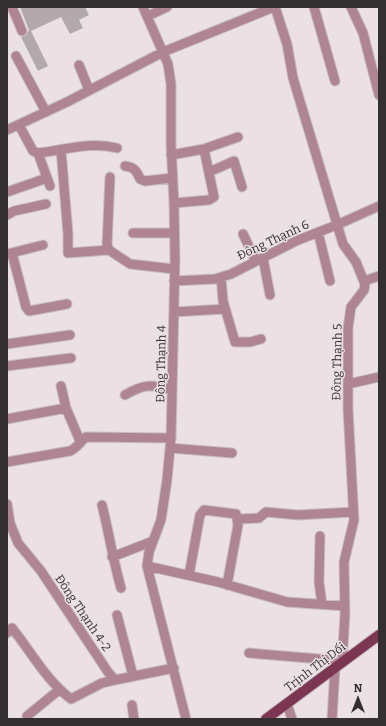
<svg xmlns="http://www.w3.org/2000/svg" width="386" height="726" viewBox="0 0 386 726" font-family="Bitter,serif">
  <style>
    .building { fill: #b3a9ac }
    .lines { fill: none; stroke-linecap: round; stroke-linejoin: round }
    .minor-casing { stroke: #c6bdc0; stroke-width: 11 }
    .major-casing { stroke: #c6bdc0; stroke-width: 12 }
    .minor { stroke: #af8594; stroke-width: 9 }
    .major { stroke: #7c3653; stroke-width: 10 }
    .labels { text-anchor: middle; stroke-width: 3; stroke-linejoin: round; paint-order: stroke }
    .street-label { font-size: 12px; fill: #343031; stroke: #ebe0e4 }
  </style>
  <rect width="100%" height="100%" fill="#ebe0e4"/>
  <path class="building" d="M20,7H85L89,15L79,20L83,28L70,34L61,17L31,31L48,66L38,71L21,37L26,35L29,30Z"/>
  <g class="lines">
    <g class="minor-casing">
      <path id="minor" d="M12,7L22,31
        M143,7L168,64L171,84V144L174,203L175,260L171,438L167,480L161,520L149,552L147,566L186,719
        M275,7L287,44L293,78L343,244L356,262L365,284L364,290L351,307L348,328V409L354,520L344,562L345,614L342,663
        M314,7L335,81
        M351,7L363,33L379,95
        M148,16L167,7
        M16,56L46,112
        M79,65L89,90
        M19,125L33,151L38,153C65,150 90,141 117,148
        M7,130L67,102L163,52L274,7
        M61,150L68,234V253L109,250
        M38,153L50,186
        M171,155L204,149L238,137
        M125,166C134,167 137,171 140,179L145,181L172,178
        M209,172L234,161L242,187
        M110,177L107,245L109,250L130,264L174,269
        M7,192L47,178
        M174,203L209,200L214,197L204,149
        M7,215L14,211L46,204
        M318,232L330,281
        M133,233H174
        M243,234L256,261
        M12,253L26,307L29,311L67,304
        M7,254L43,245
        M263,258L270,295
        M221,277L223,301L235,342H250L261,339
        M174,281L215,279L231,274L296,241L339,224L379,206
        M364,281L379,276
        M174,312L225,309
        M7,344L70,335
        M7,366L71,358
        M348,384L379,377
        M61,386L66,408L80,441
        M125,395C143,384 152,384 172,390
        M7,419L66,408
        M170,448L232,453
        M7,462L70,451C77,448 80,442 86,437L171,438
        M7,504L10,523L18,543L41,571L108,672L115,680L174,668
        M102,505C109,533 113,560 121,588
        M238,519L259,518L266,512L298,515L353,512
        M320,536L319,582L322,604
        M112,557L153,541
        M147,566L218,582L287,602L345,606
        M189,575L200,515L204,510L236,514L238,525L227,585
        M117,615L133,676
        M7,633L12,628C32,653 46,680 71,699L102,683L115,680
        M249,653L332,660L337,666
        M287,704L292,719
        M132,705L134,719
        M27,716L59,690
        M332,719L335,668"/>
    </g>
    <g class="major-casing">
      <path id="major" d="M266,719L379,635"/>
    </g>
    <use href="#minor" class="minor"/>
    <use href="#major" class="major"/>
  </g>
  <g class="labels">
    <g class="street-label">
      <text transform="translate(273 240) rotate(-25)" y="4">Đông Thạnh 6</text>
      <text transform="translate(337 362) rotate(-89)" y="4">Đông Thạnh 5</text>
      <text transform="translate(161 364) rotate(-89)" y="4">Đông Thạnh 4</text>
      <text transform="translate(83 613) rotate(56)" y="4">Đông Thạnh 4-2</text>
      <text transform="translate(315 667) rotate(-37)" y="4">Trịnh Thị Dối</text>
    </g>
  </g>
  <rect width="386" height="726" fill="none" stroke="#343031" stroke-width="16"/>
  <g transform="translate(358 698)" stroke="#ebe0e4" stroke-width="3" paint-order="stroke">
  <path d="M0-3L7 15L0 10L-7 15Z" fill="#343031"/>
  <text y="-6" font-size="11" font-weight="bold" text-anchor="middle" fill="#343031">N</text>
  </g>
</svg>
